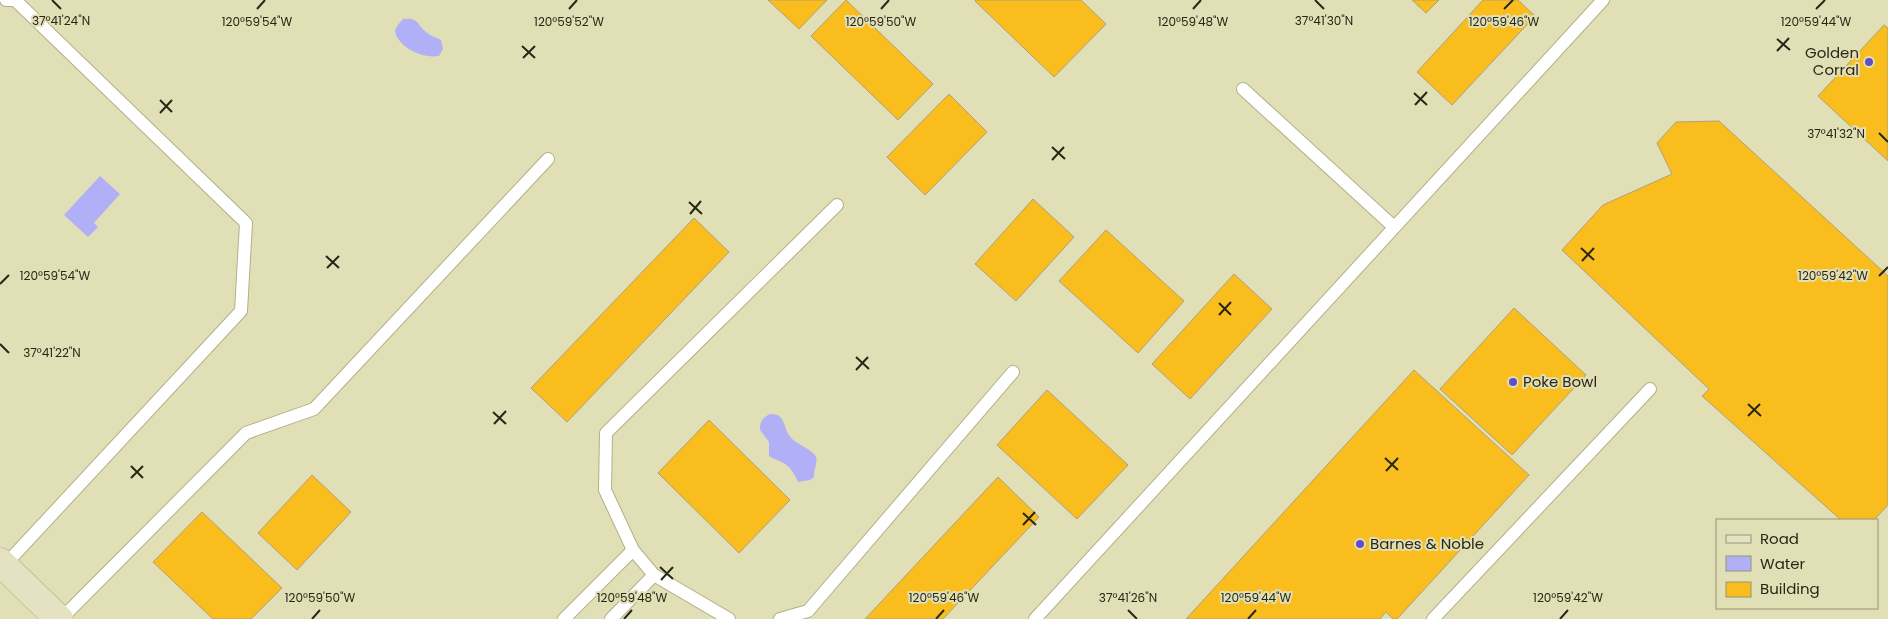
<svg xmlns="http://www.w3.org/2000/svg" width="1888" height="619" viewBox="0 0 1888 619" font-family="Poppins,sans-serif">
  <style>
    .water { fill: #b1b0f6 }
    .building { fill: #f9be1d; stroke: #b19f7b }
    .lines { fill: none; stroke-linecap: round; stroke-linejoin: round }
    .lane-casing { stroke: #b2b089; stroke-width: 14 }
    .secondary-casing { stroke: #b2b089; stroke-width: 29 }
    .lane { stroke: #fff; stroke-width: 12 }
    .secondary { stroke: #e5e2c1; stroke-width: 28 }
    .ticks { fill: none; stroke: #282717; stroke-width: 2 }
    .poi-dot { fill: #604ec7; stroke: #e1dfb6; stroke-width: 2 }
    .labels { text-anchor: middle; stroke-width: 4; stroke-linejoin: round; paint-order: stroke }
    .poi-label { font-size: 15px; fill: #282717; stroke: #e1dfb6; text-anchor: start }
    .ticks-label { font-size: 12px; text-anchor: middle; fill: #282717; stroke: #e1dfb6; stroke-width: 4; stroke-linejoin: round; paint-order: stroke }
  </style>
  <rect width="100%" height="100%" fill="#e1dfb6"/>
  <path class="water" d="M403,19C420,18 415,23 426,32C430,36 436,37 441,40L443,49L439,56C424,59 398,48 395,31L397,26Z
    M100,176L120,194L94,223L98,227L88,237L64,215Z
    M770,414C785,413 783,426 789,435C795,445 812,448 816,457C818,464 813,470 814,477L810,480L798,482C796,476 790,467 785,464C779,460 775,460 769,456V442L760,430C760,421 762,418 770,414Z"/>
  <path class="building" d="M768,0H827L799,29Z
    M846,0L933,84L898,120L811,36Z
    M976,0H1081L1106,24L1054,77L975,1Z
    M1412,0H1439L1426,13Z
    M1483,0H1518L1535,16L1452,105L1417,72Z
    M1884,25L1888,28V161L1818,96Z
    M949,94L987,132L925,195L887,157Z
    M1719,121L1888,276V505L1874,520H1841L1702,396L1709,389L1562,250L1603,205L1672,174L1657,143L1676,122Z
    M1033,199L1074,237L1016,301L975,264Z
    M694,218L729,252L567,422L531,388Z
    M1106,230L1184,301L1138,353L1059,281Z
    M1234,274L1272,309L1190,399L1152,364Z
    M1514,308L1586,375L1512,455L1440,389Z
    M1414,370L1529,475L1397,619H1393L1386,612L1380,619H1186Z
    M1047,390L1128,465L1077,519L997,445Z
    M709,420L790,500L739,553L658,473Z
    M312,475L351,512L297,570L258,533Z
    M998,477L1039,517L943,619H865Z
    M202,512L282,588L251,619H213L153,562Z"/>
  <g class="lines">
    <g class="lane-casing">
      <path id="lane" d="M1243,89L1394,227
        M4,566L241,311L246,223L15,0H6
        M61,619L246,433L314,409L548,159
        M564,619L633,550
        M611,619L654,575
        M729,619L654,575L633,550L605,490L606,433L837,205
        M780,619L808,611L1013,372
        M1035,619L1603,0
        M1433,619L1650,389"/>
    </g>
    <g class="secondary-casing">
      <path id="secondary" d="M0,562L59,619"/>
    </g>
    <use href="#lane" class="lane"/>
    <use href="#secondary" class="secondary"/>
  </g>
  <path class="ticks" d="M52,0L61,9M1315,0L1324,9M257,9L265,0M569,9L577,0M881,9L889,0M1193,9L1201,0M1504,9L1513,0M1816,9L1825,0M1777,39L1790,50M522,46L535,58M1777,51L1789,38M523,58L535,46M1414,93L1427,105M160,100L172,112M1415,105L1427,92M160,113L172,100M1879,133L1888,142M1052,147L1065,159M1052,160L1064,147M689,202L702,214M690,214L701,201M1581,248L1594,260M326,256L339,268M1582,261L1594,248M327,268L339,256M1879,276L1888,267M0,284L9,275M1219,303L1231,315M1219,315L1231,302M0,344L9,353M856,357L869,369M856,370L868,357M1748,404L1761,416M493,412L506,424M1748,416L1760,404M494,424L506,411M1385,458L1398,470M131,466L143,478M1386,471L1398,458M131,478L143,466M1023,513L1036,525M1023,525L1035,512M660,567L673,579M661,580L673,567M1128,610L1137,619M312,619L320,610M624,619L632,610M936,619L944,610M1248,619L1256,610M1560,619L1568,610"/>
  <g class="poi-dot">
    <circle cx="1869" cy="62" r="5"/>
    <circle cx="1513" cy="382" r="5"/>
    <circle cx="1360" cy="544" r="5"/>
  </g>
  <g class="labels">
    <g class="poi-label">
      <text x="1859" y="58" text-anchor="end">Golden<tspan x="1859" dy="17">Corral</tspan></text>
      <text x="1523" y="387">Poke Bowl</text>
      <text x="1370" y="549">Barnes &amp; Noble</text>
    </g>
  </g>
  <g class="ticks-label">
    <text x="1324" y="25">37°41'30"N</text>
    <text x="61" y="25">37°41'24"N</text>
    <text x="257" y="26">120°59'54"W</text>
    <text x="569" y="26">120°59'52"W</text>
    <text x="881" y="26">120°59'50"W</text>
    <text x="1193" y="26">120°59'48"W</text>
    <text x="1504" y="26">120°59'46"W</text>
    <text x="1816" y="26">120°59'44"W</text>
    <text x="1836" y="138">37°41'32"N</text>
    <text x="55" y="280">120°59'54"W</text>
    <text x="1833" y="280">120°59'42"W</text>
    <text x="52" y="357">37°41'22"N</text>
    <text x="320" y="602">120°59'50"W</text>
    <text x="632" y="602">120°59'48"W</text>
    <text x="944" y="602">120°59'46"W</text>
    <text x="1256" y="602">120°59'44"W</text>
    <text x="1568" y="602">120°59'42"W</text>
    <text x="1128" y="602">37°41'26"N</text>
  </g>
  <rect x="1716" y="519" width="162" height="90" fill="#e1dfb6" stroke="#979576"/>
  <rect x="1726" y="535" width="25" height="8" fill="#e5e2c1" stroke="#979576"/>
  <text x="1760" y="544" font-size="15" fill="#282717">Road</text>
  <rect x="1726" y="556" width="25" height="15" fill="#b1b0f6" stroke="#979576"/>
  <text x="1760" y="569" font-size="15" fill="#282717">Water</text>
  <rect x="1726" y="582" width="25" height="15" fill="#f9be1d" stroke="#979576"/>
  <text x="1760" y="594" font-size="15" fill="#282717">Building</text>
</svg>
